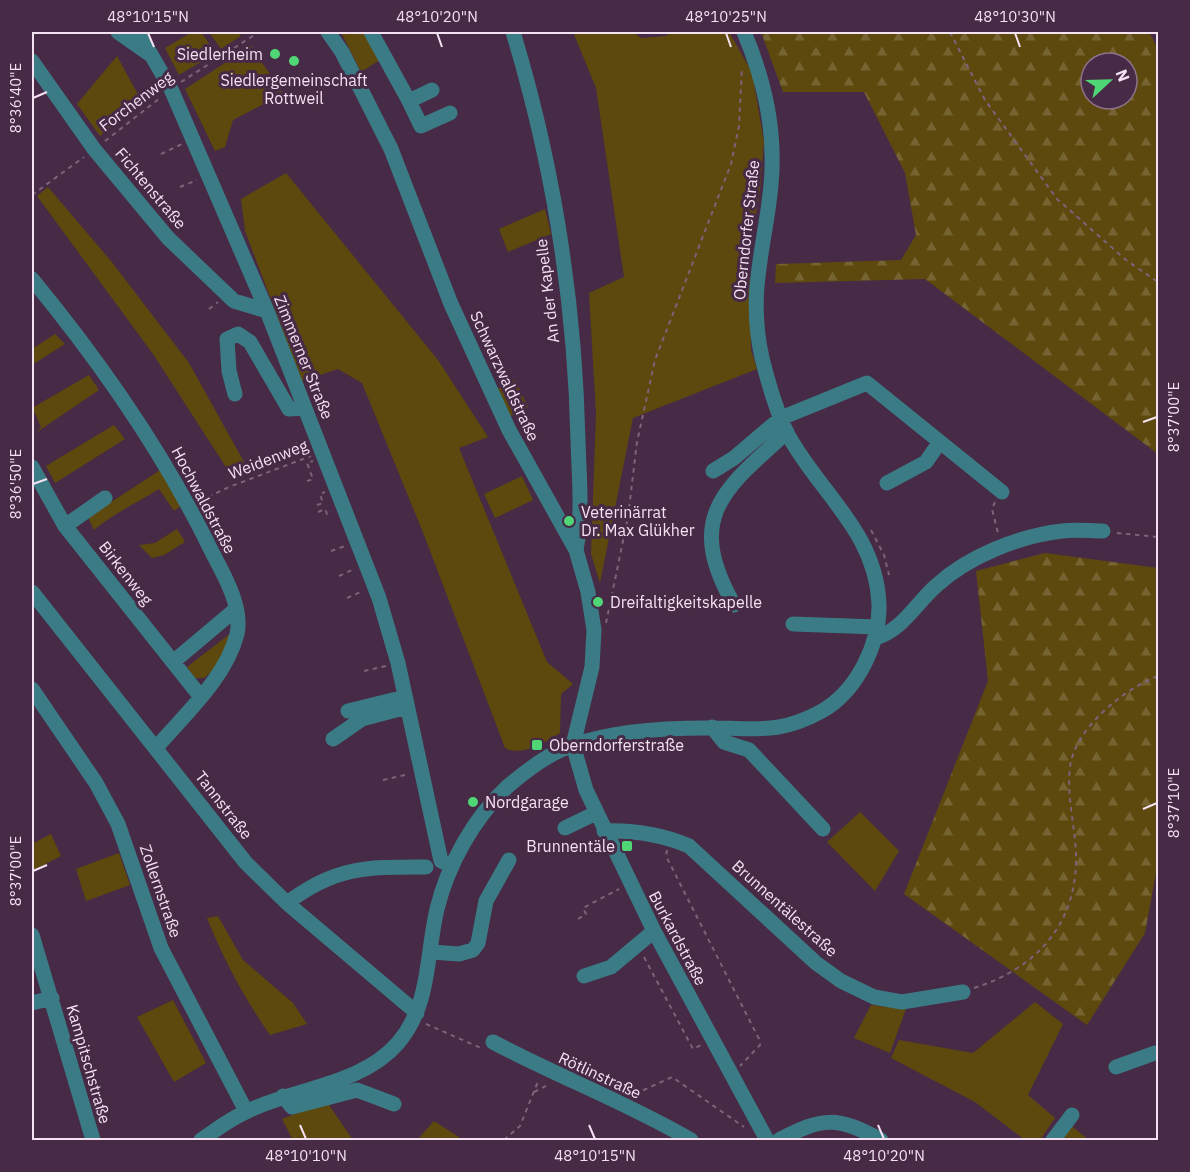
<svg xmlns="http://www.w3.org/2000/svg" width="1190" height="1172" viewBox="0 0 1190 1172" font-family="'IBM Plex Sans',sans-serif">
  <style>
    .green { fill: #5d490d }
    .forest { fill: url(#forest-firs); fill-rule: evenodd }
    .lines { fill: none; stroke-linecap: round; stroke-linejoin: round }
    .path { stroke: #7c627a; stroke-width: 2; stroke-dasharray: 4.5 4.5; stroke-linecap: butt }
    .minor { stroke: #3b7b86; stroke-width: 15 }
    .ticks { fill: none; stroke: #f4e1f2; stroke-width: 2 }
    .poi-dot { fill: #4fd675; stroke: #472a45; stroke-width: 2 }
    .labels { text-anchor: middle; stroke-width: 6; stroke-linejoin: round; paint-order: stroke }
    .poi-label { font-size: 16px; fill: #f4e1f2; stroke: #472a45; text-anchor: start }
    .street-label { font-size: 16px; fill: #f4e1f2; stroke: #472a45 }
    .neatline { fill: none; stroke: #f4e1f2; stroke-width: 2 }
    .ticks-label { font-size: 15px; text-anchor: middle; fill: #f4e1f2 }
  </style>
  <defs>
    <pattern id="forest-firs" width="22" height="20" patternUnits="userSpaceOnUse" patternTransform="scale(1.5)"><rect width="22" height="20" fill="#5d490d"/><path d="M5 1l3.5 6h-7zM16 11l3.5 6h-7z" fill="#756331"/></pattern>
  </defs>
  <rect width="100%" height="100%" fill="#472a45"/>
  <path class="green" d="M192,32H201L216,53L179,75L165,48Z
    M209,32H238L241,36L221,49Z
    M341,32H364L380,60L361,72Z
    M573,32H633L641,38L665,36L672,32H729L752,72L764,142L760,190L749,256L751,350L757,369L633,418L600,583L591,554L596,414L589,293L624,277L596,88Z
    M251,46L283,94L233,120L225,147L215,151L185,89Z
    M117,56L142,102L100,136L77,104Z
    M286,173L438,360L488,437L459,448L547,662L573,684L561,694L560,733C544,742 523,757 505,748L424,535L362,383L338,369L302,381L245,231L241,199Z
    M48,187L111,261L189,363L249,471L233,478L153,354L37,196Z
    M545,209L551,234L508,252L499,229Z
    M55,334L65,344L32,365V349Z
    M89,375L99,390L37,432L41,427L35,413L32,414V408Z
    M515,380L528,407L510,416L497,389Z
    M114,425L125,439L55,483L46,466Z
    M162,469L182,505L174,511L159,489C137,503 114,513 94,530L88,517Z
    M522,476L533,500L495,518L484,494Z
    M177,529L185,542L164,555L152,558L139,545L155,543Z
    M231,633L217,667L204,678H195L187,667Z
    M860,812L899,851L875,891L827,842Z
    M51,834L61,856L32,871V844Z
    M119,853L130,885L86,901L76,869Z
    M218,916L243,960L293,1003L307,1024L270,1035C244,998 224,960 207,918Z
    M173,1000L206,1063L174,1082L137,1017Z
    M1035,1002L1063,1024L1028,1095L1055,1118L1040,1140H1025L975,1102L891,1058L899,1040L973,1053Z
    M871,1005L906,1009L890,1053L854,1038Z
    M327,1102L353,1140H293L282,1119Z
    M434,1121L462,1139L463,1140H417Z
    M1069,1124L1089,1140H1058Z"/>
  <path class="forest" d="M761,32H1149L1158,49V454L925,279L775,283L776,264L901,260L916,235L905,173L864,92H783ZM1091,63H1127V99H1091Z
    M1045,553L1158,568V862L1145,933L1087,1025L904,894L988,681L976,571Z"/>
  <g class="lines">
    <path class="path" d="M950,32L985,100L1057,199L1126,260L1158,282
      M181,82L259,32
      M105,141L160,98
      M161,154L182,144
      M180,187L197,180
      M32,195L84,157
      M209,309L218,302
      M293,445L305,440
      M307,481L313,479L307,463L313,461
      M200,501L229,487L311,456
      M995,502L992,509L998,533
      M317,505L323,503L320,494L325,492
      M318,512L325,509L327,514L332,512
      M871,530L884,555L889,575
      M1117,533L1158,537
      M331,551L345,546
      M339,576L354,569
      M347,598L363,591
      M606,623L628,517L637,442L655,360L731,164L739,126L742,67
      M364,671L386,666
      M383,780L409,774
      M667,850L666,856L759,1039L760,1045L740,1066
      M578,919L586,914L583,908L619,889
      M644,957L693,1049L701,1045
      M974,988C1034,969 1074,928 1076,863C1077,832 1066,799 1070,767C1075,728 1124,689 1158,676
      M426,1024L481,1048
      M534,1092L550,1084
      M635,1094L672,1077L744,1127
      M504,1140L520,1126L539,1079"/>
    <path class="minor" d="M118,32L148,53
      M138,32L171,89L267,311L379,598L398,663L441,861L452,866
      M328,32L342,52L391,149L451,304L509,430L576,550L588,592L594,630L592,667L573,745L586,790L654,931L767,1140
      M371,32L409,101
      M513,32C553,164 575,302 578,441C579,477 583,514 576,550
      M32,61L94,149L168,238L234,301L267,311
      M432,90L409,101L421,126L450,113
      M32,279C102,364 164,453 212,552C224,575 243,607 237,634C226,678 184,715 156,748
      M235,394L229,371L227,339L238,334L250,342L289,409L304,408
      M32,467L65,526L200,696
      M713,471L734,458L781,418L867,383L1002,492
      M887,483L926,462L939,443
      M65,526L105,498
      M32,592L246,863L287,903L417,1013
      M734,605C684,517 724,489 787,432
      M793,624L877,627
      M875,638C902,631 917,602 937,585C969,556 1019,536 1062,531C1075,529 1090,531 1103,531
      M173,662L236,609
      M32,689L96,783L118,824L161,948L246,1111
      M348,711L405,697
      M712,727L724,742L749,750L823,829
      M333,739L362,719L407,707
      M565,828L596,813
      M604,831C635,830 661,834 689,846L816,963L841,981L874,997L902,1002L963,992
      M287,903C336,866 367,867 426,867
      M32,935L93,1140
      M432,952L459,954L473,950L478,943L486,901L509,860
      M584,976L611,967L654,931
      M32,1003L52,998
      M493,1042C559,1077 628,1103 691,1140
      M1116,1067L1155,1053
      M283,1096L292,1107L357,1090L394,1104
      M201,1140C216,1130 231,1118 248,1111C295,1088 362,1085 398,1043C431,1004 426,955 437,909C448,864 474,818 507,787C526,771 550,752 574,745C613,731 665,728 707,728C753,727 777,736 822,711C857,691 880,644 879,604C876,531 819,493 787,433C776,410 768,382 762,358C747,291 765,249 771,185C776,131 765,82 744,32
      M779,1140C823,1117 837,1116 881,1140
      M1053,1140L1072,1115"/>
  </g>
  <path class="ticks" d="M148,33L154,47M437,33L442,47M726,33L731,47M1015,33L1020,47M33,98L47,92M1143,422L1157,417M33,484L47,479M1143,809L1157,803M33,871L47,865M300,1125L306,1139M589,1125L595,1139M878,1125L884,1139"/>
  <g class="poi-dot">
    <circle cx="275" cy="54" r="6"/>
    <circle cx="294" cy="61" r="6"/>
    <circle cx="569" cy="521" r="6"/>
    <circle cx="598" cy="602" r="6"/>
    <rect x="531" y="739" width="12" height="12" rx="3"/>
    <circle cx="473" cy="802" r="6"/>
    <rect x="621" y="840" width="12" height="12" rx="3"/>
  </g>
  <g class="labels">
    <g class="poi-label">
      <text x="263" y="60" text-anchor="end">Siedlerheim</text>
      <text x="294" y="86" text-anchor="middle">Siedlergemeinschaft<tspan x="294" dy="18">Rottweil</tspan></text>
      <text x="581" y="518">Veterinärrat<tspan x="581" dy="18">Dr. Max Glükher</tspan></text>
      <text x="610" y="608">Dreifaltigkeitskapelle</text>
      <text x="549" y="751">Oberndorferstraße</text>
      <text x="485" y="808">Nordgarage</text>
      <text x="615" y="852" text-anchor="end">Brunnentäle</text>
    </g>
    <g class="street-label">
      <text transform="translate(136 101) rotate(-37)" y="6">Forchenweg</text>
      <text transform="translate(151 188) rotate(50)" y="6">Fichtenstraße</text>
      <text transform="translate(746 230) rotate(-84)" y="6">Oberndorfer Straße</text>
      <text transform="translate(547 291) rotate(-97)" y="6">An der Kapelle</text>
      <text transform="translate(304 357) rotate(68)" y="6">Zimmerner Straße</text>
      <text transform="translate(505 376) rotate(65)" y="6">Schwarzwaldstraße</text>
      <text transform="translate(268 459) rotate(-21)" y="6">Weidenweg</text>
      <text transform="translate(204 500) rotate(62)" y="6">Hochwaldstraße</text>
      <text transform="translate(126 573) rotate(52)" y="6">Birkenweg</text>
      <text transform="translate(224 805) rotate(52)" y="6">Tannstraße</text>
      <text transform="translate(161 891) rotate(71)" y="6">Zollernstraße</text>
      <text transform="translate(785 908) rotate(42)" y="6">Brunnentälestraße</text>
      <text transform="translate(678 938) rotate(62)" y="6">Burkardstraße</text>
      <text transform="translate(89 1064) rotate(74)" y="6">Kampitschstraße</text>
      <text transform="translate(600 1075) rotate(25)" y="6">Rötlinstraße</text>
    </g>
  </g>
  <rect width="1190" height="1172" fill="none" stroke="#472a45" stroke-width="66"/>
  <g transform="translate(1109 81) rotate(68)"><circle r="28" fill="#472a45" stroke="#8c738a" stroke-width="1.5"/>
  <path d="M0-4.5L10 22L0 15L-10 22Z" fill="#4fd675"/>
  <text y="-9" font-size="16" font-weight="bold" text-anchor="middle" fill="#f4e1f2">N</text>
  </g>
  <rect x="33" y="33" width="1124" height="1106" class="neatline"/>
  <g class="ticks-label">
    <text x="148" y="22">48°10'15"N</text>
    <text x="437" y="22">48°10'20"N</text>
    <text x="726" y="22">48°10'25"N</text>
    <text x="1015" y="22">48°10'30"N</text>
    <text transform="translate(16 98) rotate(-90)" y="5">8°36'40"E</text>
    <text transform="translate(1174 417) rotate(-90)" y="5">8°37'00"E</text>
    <text transform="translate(16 484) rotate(-90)" y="5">8°36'50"E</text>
    <text transform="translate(1174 803) rotate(-90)" y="5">8°37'10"E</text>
    <text transform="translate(16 871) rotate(-90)" y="5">8°37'00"E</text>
    <text x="306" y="1161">48°10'10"N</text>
    <text x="595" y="1161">48°10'15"N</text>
    <text x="884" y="1161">48°10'20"N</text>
  </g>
</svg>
